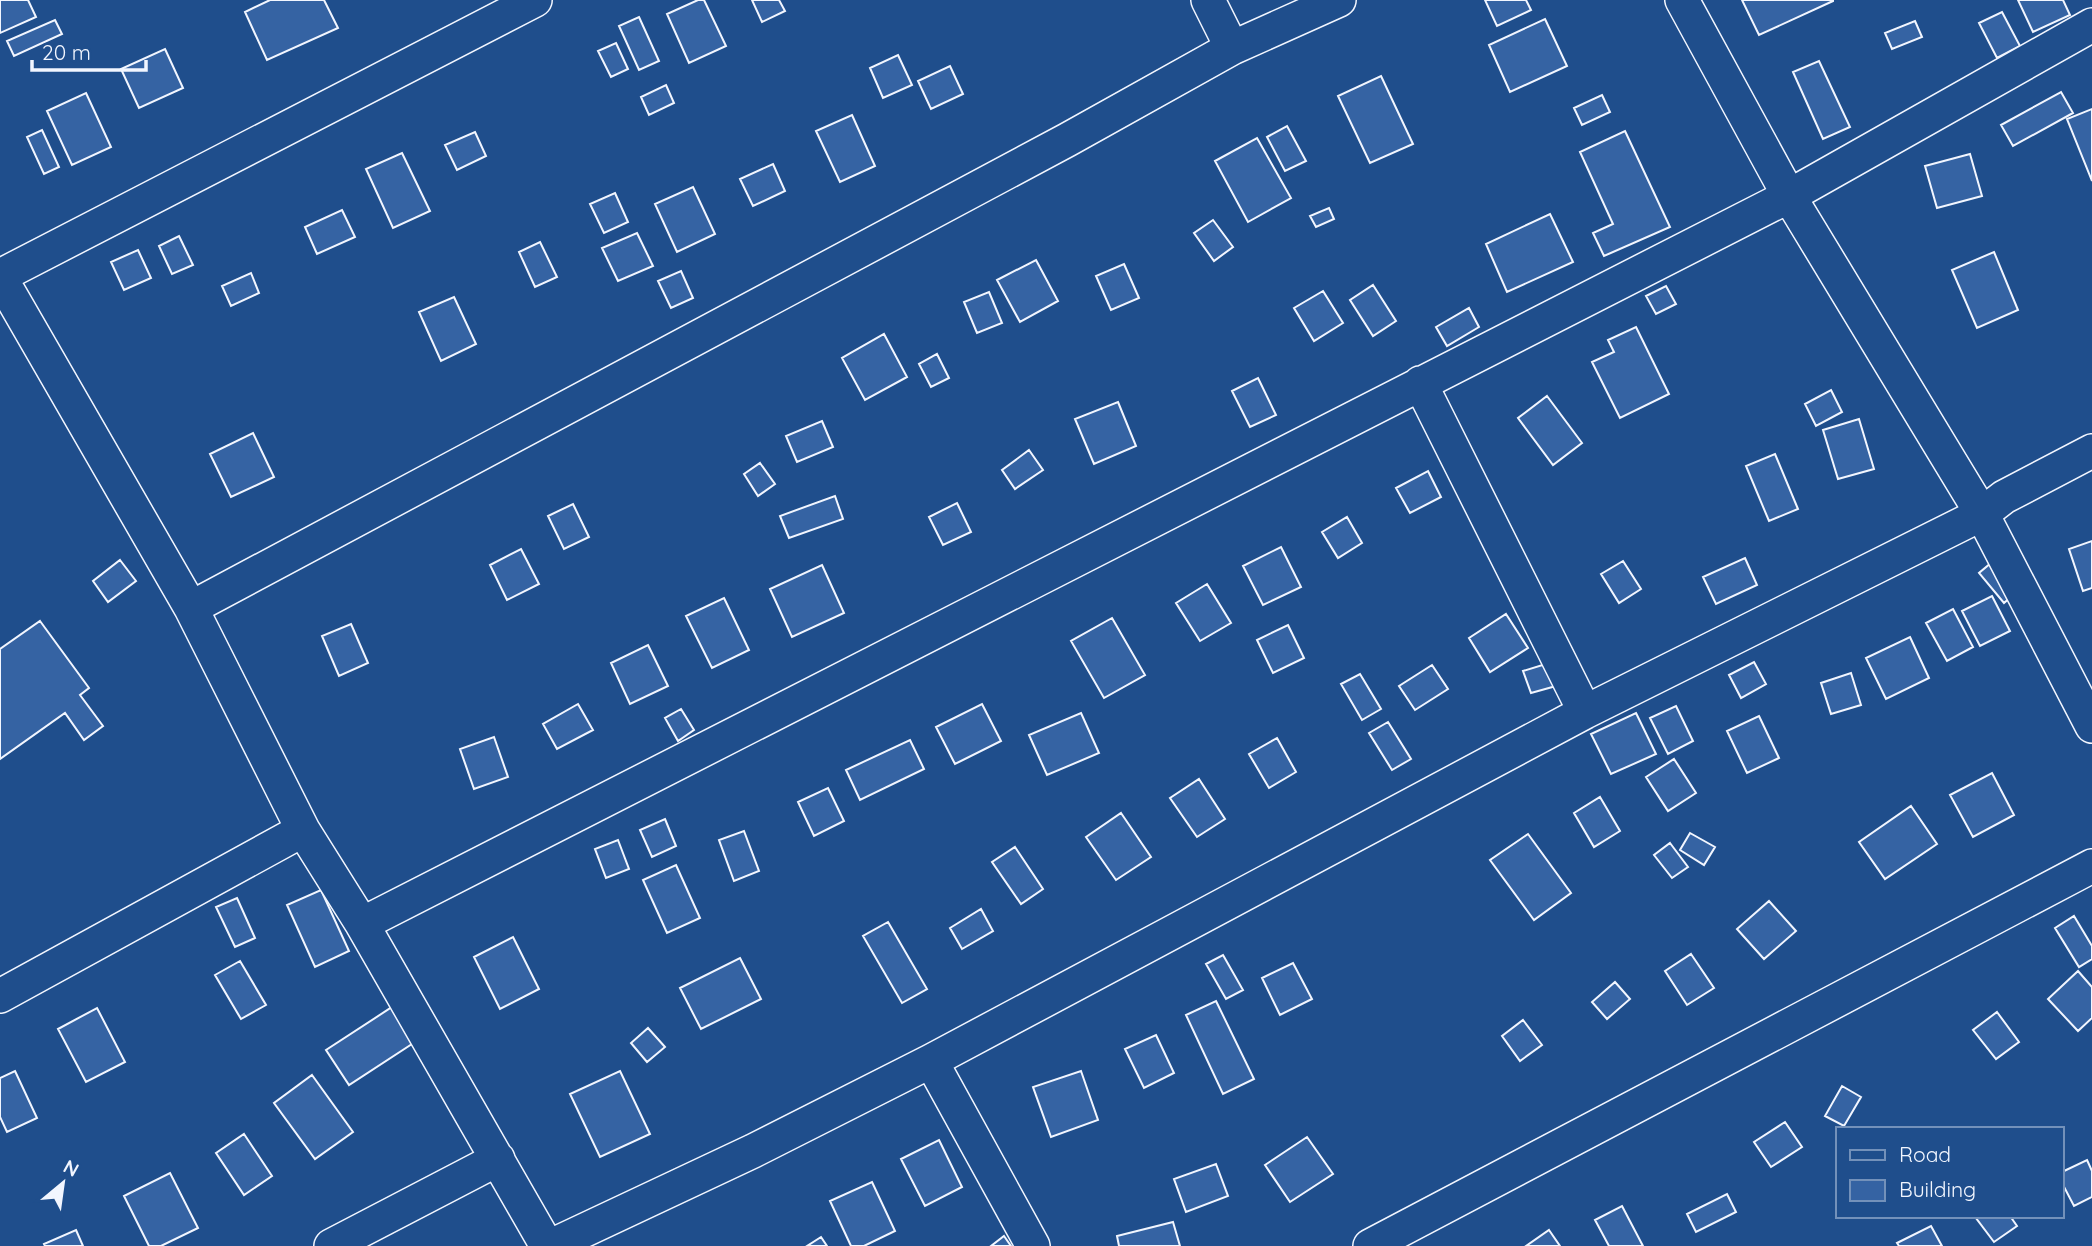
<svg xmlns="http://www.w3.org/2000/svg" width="2092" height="1246" viewBox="0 0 2092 1246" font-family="Quicksand,sans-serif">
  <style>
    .building { fill: #3563a3; stroke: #f2f6ff; stroke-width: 2 }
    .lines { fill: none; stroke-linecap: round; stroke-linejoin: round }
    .minor-casing { stroke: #f2f6ff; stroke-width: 36 }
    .minor { stroke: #1f4e8c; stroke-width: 33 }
  </style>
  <rect width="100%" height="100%" fill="#1f4e8c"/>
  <path class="building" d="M0,0H28L36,17L0,33Z
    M270,0H324L338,28L267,60L245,12Z
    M698,0H704L726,46L689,63L667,14Z
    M752,0H779L785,11L762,22Z
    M1485,0H1526L1531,10L1497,26Z
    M1742,0H1833V1L1759,35Z
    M2018,0H2063L2070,15L2033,32Z
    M2002,12L2020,46L1997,58L1979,23Z
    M639,17L659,61L639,70L619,26Z
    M1545,19L1567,66L1510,92L1489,45Z
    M55,20L62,34L14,56L7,41Z
    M1915,21L1922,37L1892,49L1885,33Z
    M616,43L628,69L611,77L598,51Z
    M165,49L183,88L139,108L121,69Z
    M898,55L912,85L883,98L870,68Z
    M1819,61L1850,127L1823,139L1793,72Z
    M950,66L963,94L931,109L918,81Z
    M1381,76L1413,144L1370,163L1338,96Z
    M666,85L674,103L649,115L641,97Z
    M2061,92L2073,113L2013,146L2001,125Z
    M86,93L111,147L72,165L47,111Z
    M1602,95L1610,112L1582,125L1574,108Z
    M2092,109V181L2067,119Z
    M852,115L875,166L840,182L816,131Z
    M1287,126L1306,161L1285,171L1267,137Z
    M42,130L59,167L44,174L27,137Z
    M1625,131L1670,227L1604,256L1593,233L1613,224L1580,152Z
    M475,132L486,156L457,170L445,145Z
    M1257,138L1291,198L1248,222L1215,161Z
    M402,153L430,211L393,228L366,169Z
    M1970,154L1982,196L1937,208L1925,166Z
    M773,164L785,191L753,206L740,179Z
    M693,187L715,234L677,252L655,204Z
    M615,193L628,222L604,233L590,204Z
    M1329,208L1334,219L1316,227L1310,216Z
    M342,210L355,237L317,254L305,227Z
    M1550,214L1573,262L1507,292L1486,244Z
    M1213,220L1233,247L1214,261L1194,233Z
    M637,233L653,266L618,281L602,248Z
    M179,236L193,265L172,274L159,246Z
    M540,242L557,277L535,287L519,252Z
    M138,250L151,278L124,290L111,262Z
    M1994,252L2018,310L1977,328L1952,270Z
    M1036,260L1058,301L1020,322L997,280Z
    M1124,264L1139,298L1111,310L1096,276Z
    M681,271L693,298L671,308L658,281Z
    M251,273L259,293L231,306L222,286Z
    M1373,285L1396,321L1373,336L1350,300Z
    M1666,286L1676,304L1656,314L1646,296Z
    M1323,291L1343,323L1314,341L1294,308Z
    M989,292L1002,323L977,333L964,302Z
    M454,297L476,344L441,361L419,312Z
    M1469,308L1479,327L1447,346L1436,327Z
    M1636,327L1669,394L1620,418L1592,362L1614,352L1608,340Z
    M884,334L907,377L865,400L842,358Z
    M937,354L949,378L931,387L919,364Z
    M1258,378L1276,415L1250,427L1232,391Z
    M1831,390L1842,412L1816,426L1805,404Z
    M1547,396L1582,443L1553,465L1518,418Z
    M1118,402L1136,446L1094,464L1075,419Z
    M1859,419L1874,469L1838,479L1823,430Z
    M822,421L833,447L797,462L786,436Z
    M253,433L274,477L231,497L210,454Z
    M1029,450L1043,470L1015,489L1002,470Z
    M1775,454L1798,509L1769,521L1746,466Z
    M760,463L775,484L758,496L744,474Z
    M1428,471L1441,497L1410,513L1396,488Z
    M835,496L843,519L789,538L780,516Z
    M957,503L971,532L943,545L929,517Z
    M573,504L589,537L564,549L548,516Z
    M1347,517L1362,543L1338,558L1322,532Z
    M2092,541V588L2083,591L2069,549Z
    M1281,547L1301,587L1263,605L1243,566Z
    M521,549L539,584L507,600L490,565Z
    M1745,558L1757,585L1716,604L1703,577Z
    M1997,558L2021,588L2004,603L1979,573Z
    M120,560L136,581L108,602L93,581Z
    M1623,561L1641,589L1619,603L1601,574Z
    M822,565L844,613L792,637L770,589Z
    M1207,584L1231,623L1200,641L1176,603Z
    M1992,596L2010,631L1980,646L1962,611Z
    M724,598L749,650L712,668L686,616Z
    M1953,609L1973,647L1947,661L1926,623Z
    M1506,614L1528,648L1490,672L1469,638Z
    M1112,618L1145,675L1104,698L1071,641Z
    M40,621L89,688L80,695L103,726L84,740L65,713L0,759V649Z
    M351,624L368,663L339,676L322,636Z
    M1288,625L1304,658L1273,673L1257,640Z
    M1910,637L1929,678L1886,699L1866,658Z
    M648,645L668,686L630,704L611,663Z
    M1754,662L1766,684L1741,698L1729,675Z
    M1549,663L1556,686L1531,693L1523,671Z
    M1432,665L1448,689L1415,710L1399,686Z
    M1851,673L1861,705L1831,714L1821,683Z
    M1360,674L1381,709L1362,720L1341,684Z
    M578,704L593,730L557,749L543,724Z
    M982,704L1001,741L955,764L936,727Z
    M1676,706L1693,741L1668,754L1650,718Z
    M681,709L694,730L678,741L665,718Z
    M1081,713L1099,753L1047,775L1029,735Z
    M1636,713L1656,754L1611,774L1591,734Z
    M1759,716L1779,758L1747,773L1727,731Z
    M1388,722L1411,759L1392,770L1369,733Z
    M494,737L508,777L474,789L460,749Z
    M1277,738L1296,772L1269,788L1249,754Z
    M910,740L924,769L860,800L846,770Z
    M1674,759L1696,793L1668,811L1646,777Z
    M1992,773L2014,815L1973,837L1950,795Z
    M1199,779L1225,819L1197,837L1170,798Z
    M828,788L844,821L814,836L798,802Z
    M1600,797L1620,831L1594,847L1574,813Z
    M1911,806L1937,844L1885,879L1859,842Z
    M1121,813L1151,857L1116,880L1086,837Z
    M665,819L676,846L652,857L640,830Z
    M744,831L759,871L734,881L719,840Z
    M1690,833L1715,847L1704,865L1680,850Z
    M1528,834L1571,893L1534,920L1490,860Z
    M618,840L629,869L606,878L595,849Z
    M1670,843L1688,867L1672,878L1654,855Z
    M1015,847L1043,889L1021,904L992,862Z
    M676,865L700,918L667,933L643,880Z
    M321,890L349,951L315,967L287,905Z
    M237,898L255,938L235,947L216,907Z
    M1769,901L1796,931L1764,959L1737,929Z
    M981,909L993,931L962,949L950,928Z
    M2074,916L2092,946V959L2079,967L2055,928Z
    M888,922L927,989L902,1003L863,936Z
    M513,937L539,989L500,1009L474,957Z
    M1691,954L1714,988L1687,1005L1665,971Z
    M1223,955L1243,990L1226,999L1206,964Z
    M740,958L761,999L701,1029L680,988Z
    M240,961L266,1005L241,1019L215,975Z
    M1293,963L1312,999L1280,1015L1262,978Z
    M2078,971L2092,987V1018L2078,1031L2048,999Z
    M1615,982L1630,999L1607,1019L1592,1002Z
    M1216,1001L1254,1079L1223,1094L1186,1015Z
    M392,1007L415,1042L349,1085L326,1050Z
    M97,1008L125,1062L86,1082L58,1029Z
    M1997,1012L2019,1042L1996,1059L1973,1030Z
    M1523,1020L1542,1045L1520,1061L1502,1036Z
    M648,1028L665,1047L647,1062L631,1043Z
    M1156,1035L1174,1073L1144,1088L1125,1049Z
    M15,1071L37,1118L7,1132L0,1117V1078Z
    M620,1071L650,1134L600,1157L570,1094Z
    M1081,1071L1098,1120L1051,1137L1033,1087Z
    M312,1075L353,1132L315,1159L274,1103Z
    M1842,1086L1861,1097L1844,1126L1825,1116Z
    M1785,1122L1802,1147L1771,1167L1754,1142Z
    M244,1134L272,1176L244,1195L216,1153Z
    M1307,1137L1333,1174L1290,1202L1265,1165Z
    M939,1140L962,1187L925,1206L901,1159Z
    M2087,1160L2092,1171V1197L2074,1206L2062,1183V1172Z
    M1216,1164L1228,1196L1186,1212L1174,1179Z
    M170,1173L198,1228L161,1246H149L124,1196Z
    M872,1182L895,1231L864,1246H851L830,1201Z
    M1727,1194L1736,1212L1696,1232L1687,1214Z
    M1622,1206L1643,1246H1609L1595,1220Z
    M1978,1216H2010L2017,1226L1994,1242L1976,1218Z
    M1173,1222L1180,1246H1119L1117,1236Z
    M1931,1226L1942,1246H1899L1897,1243Z
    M76,1230L83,1246H45L44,1244Z
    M1549,1230L1560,1246H1526Z
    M1004,1236L1011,1246H991Z
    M821,1237L827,1246H807Z"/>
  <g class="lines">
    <g class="minor-casing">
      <path id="minor" d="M1208,0L1232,48
        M1682,0L1789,196L1982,514L2092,726
        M0,276L535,0
        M0,277L191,608L303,830L362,924L547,1246
        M1420,383L1585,712
        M191,608L1067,140L1232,48L1339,0
        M362,924L1789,196L2092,25
        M0,996L303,830
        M931,1061L1033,1246
        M331,1246L498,1159
        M551,1246L753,1151L931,1061L1585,712L1982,514L2004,497L2092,451
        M1370,1246L2092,866"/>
    </g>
    <use href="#minor" class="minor"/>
  </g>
  <rect x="1836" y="1127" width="228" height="91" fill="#1f4e8c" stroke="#7391ba" stroke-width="2"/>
  <rect x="1850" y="1150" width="35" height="10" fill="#1f4e8c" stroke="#7391ba" stroke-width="2"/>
  <text x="1899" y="1162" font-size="21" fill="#f2f6ff">Road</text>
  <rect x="1850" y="1180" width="35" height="21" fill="#3563a3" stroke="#7391ba" stroke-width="2"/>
  <text x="1899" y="1197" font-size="21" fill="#f2f6ff">Building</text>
  <g transform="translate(63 1183) rotate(29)" stroke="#1f4e8c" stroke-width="5" paint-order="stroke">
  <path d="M0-5L12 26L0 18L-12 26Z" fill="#f2f6ff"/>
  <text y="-10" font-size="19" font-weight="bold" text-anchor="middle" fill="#f2f6ff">N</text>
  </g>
  <path d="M32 60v10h114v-10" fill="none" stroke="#f2f6ff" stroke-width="3.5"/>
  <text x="42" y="60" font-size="21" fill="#f2f6ff" stroke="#1f4e8c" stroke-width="5" paint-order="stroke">20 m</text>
</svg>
